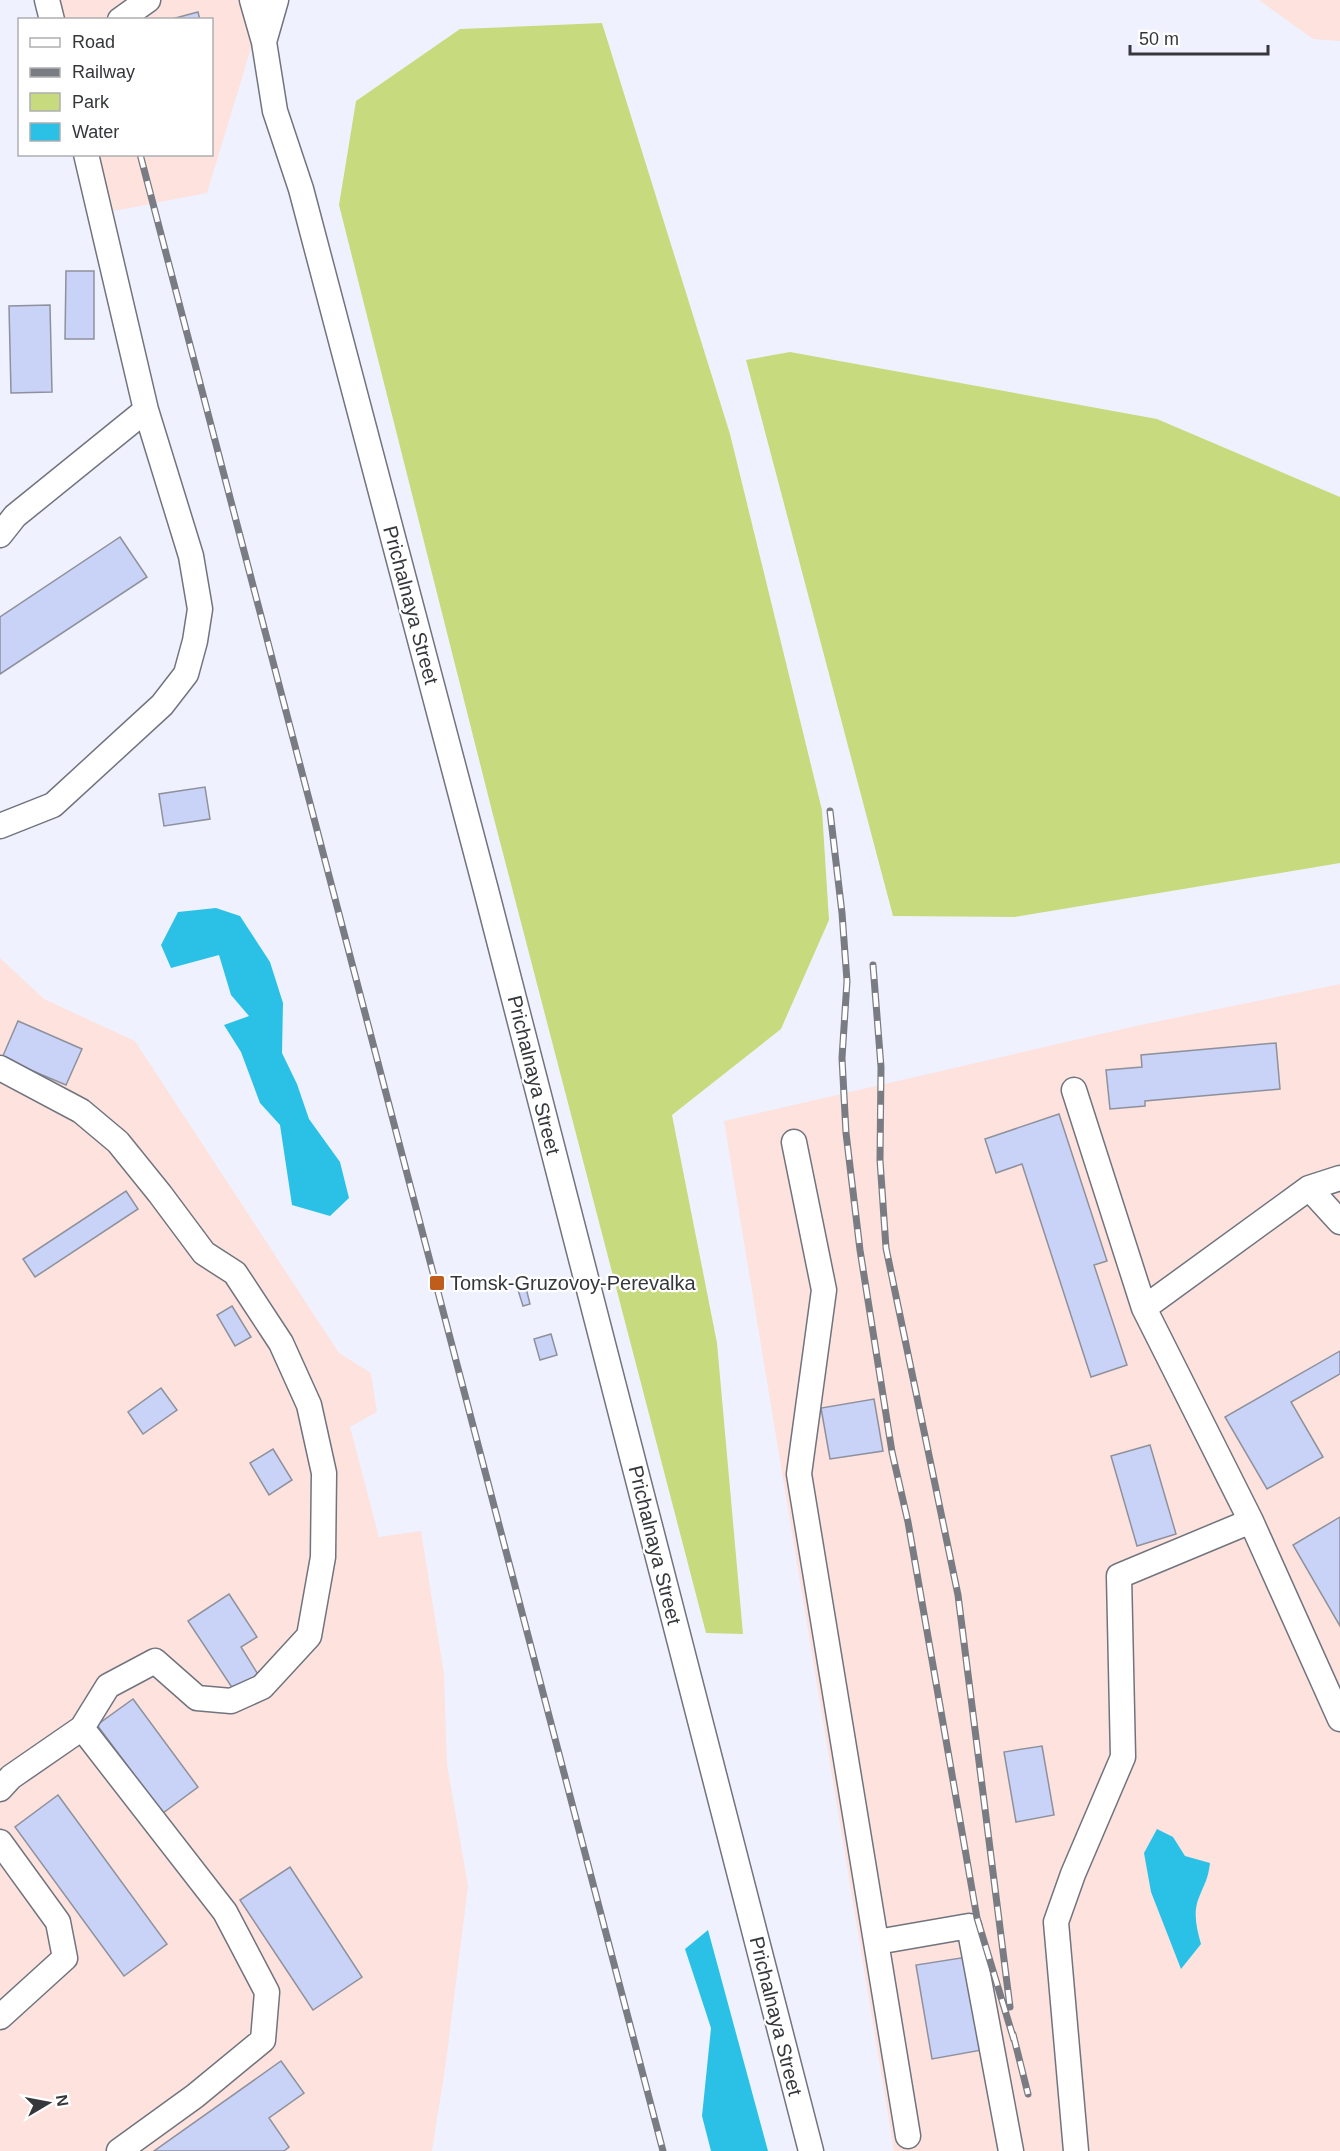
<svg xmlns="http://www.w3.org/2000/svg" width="1340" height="2151" viewBox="0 0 1340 2151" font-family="Helvetica,sans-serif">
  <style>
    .industrial { fill: #fde2de }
    .green { fill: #c8da7e }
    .water { fill: #2bc1e7 }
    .building { fill: #c9d3f8; stroke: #8e919c; stroke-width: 1.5 }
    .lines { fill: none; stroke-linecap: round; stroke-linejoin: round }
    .minor-casing { stroke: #71747e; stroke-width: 27 }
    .minor { stroke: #fff; stroke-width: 24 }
    .rail-casing { stroke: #7a7c83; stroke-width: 7 }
    .rail { stroke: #fff; stroke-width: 4.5; stroke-dasharray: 14; stroke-linecap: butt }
    .poi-dot { fill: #bf5e1c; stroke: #fff; stroke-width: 2 }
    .labels { text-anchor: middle; stroke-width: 4.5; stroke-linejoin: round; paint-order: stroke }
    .street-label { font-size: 20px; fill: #35373b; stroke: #fff }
    .poi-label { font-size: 20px; fill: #35373b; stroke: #fff; text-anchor: start }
  </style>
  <rect width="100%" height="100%" fill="#eff2fe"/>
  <path class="industrial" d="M60,0H268L265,2L207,193L114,211L98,155L212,154V20L64,19Z
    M1259,0H1340V41L1313,39Z
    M0,958L44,999L135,1041L339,1353L371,1373L377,1412L350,1427L379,1537L421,1531L444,1674L447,1764L468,1886L446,2062L432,2151H0Z
    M1340,984V2151H894L724,1121L1140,1025Z"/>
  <path class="green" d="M602,23L730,434L822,810L829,920L781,1029L672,1115L717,1343L743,1634L706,1633L493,815L339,205L356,101L460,29Z
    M790,352L1157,419L1340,497V863L1015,917L893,916L746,360Z"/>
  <path class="water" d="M216,908L240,916L270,962L283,1003L282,1053L297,1084L309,1119L340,1162L349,1198L330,1216L292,1205L280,1125L260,1103L241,1052L224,1025L249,1016L231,995L219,955L171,968L161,945L178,912Z
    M1157,1829L1173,1837L1185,1856L1210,1863C1208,1880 1204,1884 1198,1900C1193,1914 1197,1930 1201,1944L1181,1969L1151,1892L1144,1853Z
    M708,1930L768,2151H711L702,2116L711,2028L685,1949Z"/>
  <path class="building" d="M198,12L200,20H168Z
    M66,271H94V339H65Z
    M50,305L52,392L11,393L9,306Z
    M120,537L147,577L0,674V617Z
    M205,787L210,819L164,826L159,794Z
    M18,1021L82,1049L66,1085L2,1058Z
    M1276,1043L1280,1089L1145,1101V1106L1110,1109L1106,1070L1142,1067L1141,1055Z
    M1059,1114L1107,1261L1094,1265L1127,1365L1091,1377L1022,1164L996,1173L985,1139Z
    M126,1191L138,1209L35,1277L23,1259Z
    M526,1288L530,1304L523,1306L518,1290Z
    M232,1306L251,1337L235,1346L217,1315Z
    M551,1334L557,1355L540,1360L534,1339Z
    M1340,1351V1374L1291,1402L1323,1457L1267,1489L1225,1417Z
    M161,1388L177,1410L143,1434L128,1412Z
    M874,1399L883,1451L830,1459L821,1408Z
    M1150,1445L1176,1534L1137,1546L1111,1456Z
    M273,1449L292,1480L269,1495L250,1463Z
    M1340,1517V1626L1293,1545Z
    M229,1594L257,1637L241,1647L259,1676L235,1692L188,1621Z
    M133,1699L198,1787L163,1813L97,1725Z
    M1042,1746L1054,1815L1016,1822L1004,1752Z
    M58,1795L167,1944L124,1976L15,1827Z
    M290,1867L362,1977L313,2010L240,1900Z
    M967,1957L982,2050L932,2059L916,1965Z
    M281,2061L304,2093L269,2118L289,2147L284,2151H154Z"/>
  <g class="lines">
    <g class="minor-casing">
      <path id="minor" d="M47,0L52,20
        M252,0L264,42
        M276,0L264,42L275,111L301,189L486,890L811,2151
        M120,20L148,0
        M0,535L15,516L146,410
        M0,826L53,805L162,705L186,674L195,641L200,609L191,556L146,410L86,154
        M0,1068L81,1111L118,1142L160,1194L204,1253L235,1273L281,1343L309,1405L324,1473L323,1557L309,1636L262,1687L231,1701L197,1698L155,1661L108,1686L82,1728L225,1912L267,1992L263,2040L195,2096L119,2151
        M1074,1090L1144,1308L1251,1521L1340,1719
        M794,1142L824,1290L799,1474L908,2136
        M1309,1188L1340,1222
        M1144,1308L1309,1188L1340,1178
        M0,1789L11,1777L82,1728
        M0,1842L58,1922L65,1958L0,2017
        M877,1942L969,1926L1011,2151
        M1076,2151L1056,1922L1073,1874L1123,1757L1119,1576L1251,1521"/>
    </g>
    <use href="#minor" class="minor"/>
    <g class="rail-casing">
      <path id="rail" d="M140,154L663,2151
        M830,811L842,913L847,981L842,1058L846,1133L860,1250L892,1452L908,1522L977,1918L1014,2040
        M873,965L881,1067L880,1160L886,1248L958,1595L1010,2007
        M1013,2034L1028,2094"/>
    </g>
    <use href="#rail" class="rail"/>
  </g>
  <rect class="poi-dot" x="429" y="1275" width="16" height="16" rx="3"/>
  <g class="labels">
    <g class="street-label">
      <text transform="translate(411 605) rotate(75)" y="7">Prichalnaya Street</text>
      <text transform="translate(534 1075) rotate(76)" y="7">Prichalnaya Street</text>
      <text transform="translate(655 1545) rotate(76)" y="7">Prichalnaya Street</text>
      <text transform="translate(776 2016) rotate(76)" y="7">Prichalnaya Street</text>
    </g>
    <g class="poi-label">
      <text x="450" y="1290">Tomsk-Gruzovoy-Perevalka</text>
    </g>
  </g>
  <rect x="18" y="18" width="195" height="138" fill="#ffffff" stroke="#aeafb1" stroke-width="1.5"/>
  <rect x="30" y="38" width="30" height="9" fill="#ffffff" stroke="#aeafb1" stroke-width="1.5"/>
  <text x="72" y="48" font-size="18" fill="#35373b">Road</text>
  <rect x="30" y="68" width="30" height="9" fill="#7a7c83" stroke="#aeafb1" stroke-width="1.5"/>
  <text x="72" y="78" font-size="18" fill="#35373b">Railway</text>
  <rect x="30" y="93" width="30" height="18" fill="#c8da7e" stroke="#aeafb1" stroke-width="1.5"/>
  <text x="72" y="108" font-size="18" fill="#35373b">Park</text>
  <rect x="30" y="123" width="30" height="18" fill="#2bc1e7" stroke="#aeafb1" stroke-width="1.5"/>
  <text x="72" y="138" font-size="18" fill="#35373b">Water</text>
  <g transform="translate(48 2103) rotate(80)" stroke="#ffffff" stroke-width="4.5" paint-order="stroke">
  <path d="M0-4.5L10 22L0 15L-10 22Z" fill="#35373b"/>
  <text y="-9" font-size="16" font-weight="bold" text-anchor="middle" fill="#35373b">N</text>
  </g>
  <path d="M1130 45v9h138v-9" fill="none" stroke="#35373b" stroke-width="3"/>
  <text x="1139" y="45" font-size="18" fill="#35373b" stroke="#ffffff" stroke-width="4.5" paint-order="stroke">50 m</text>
</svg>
